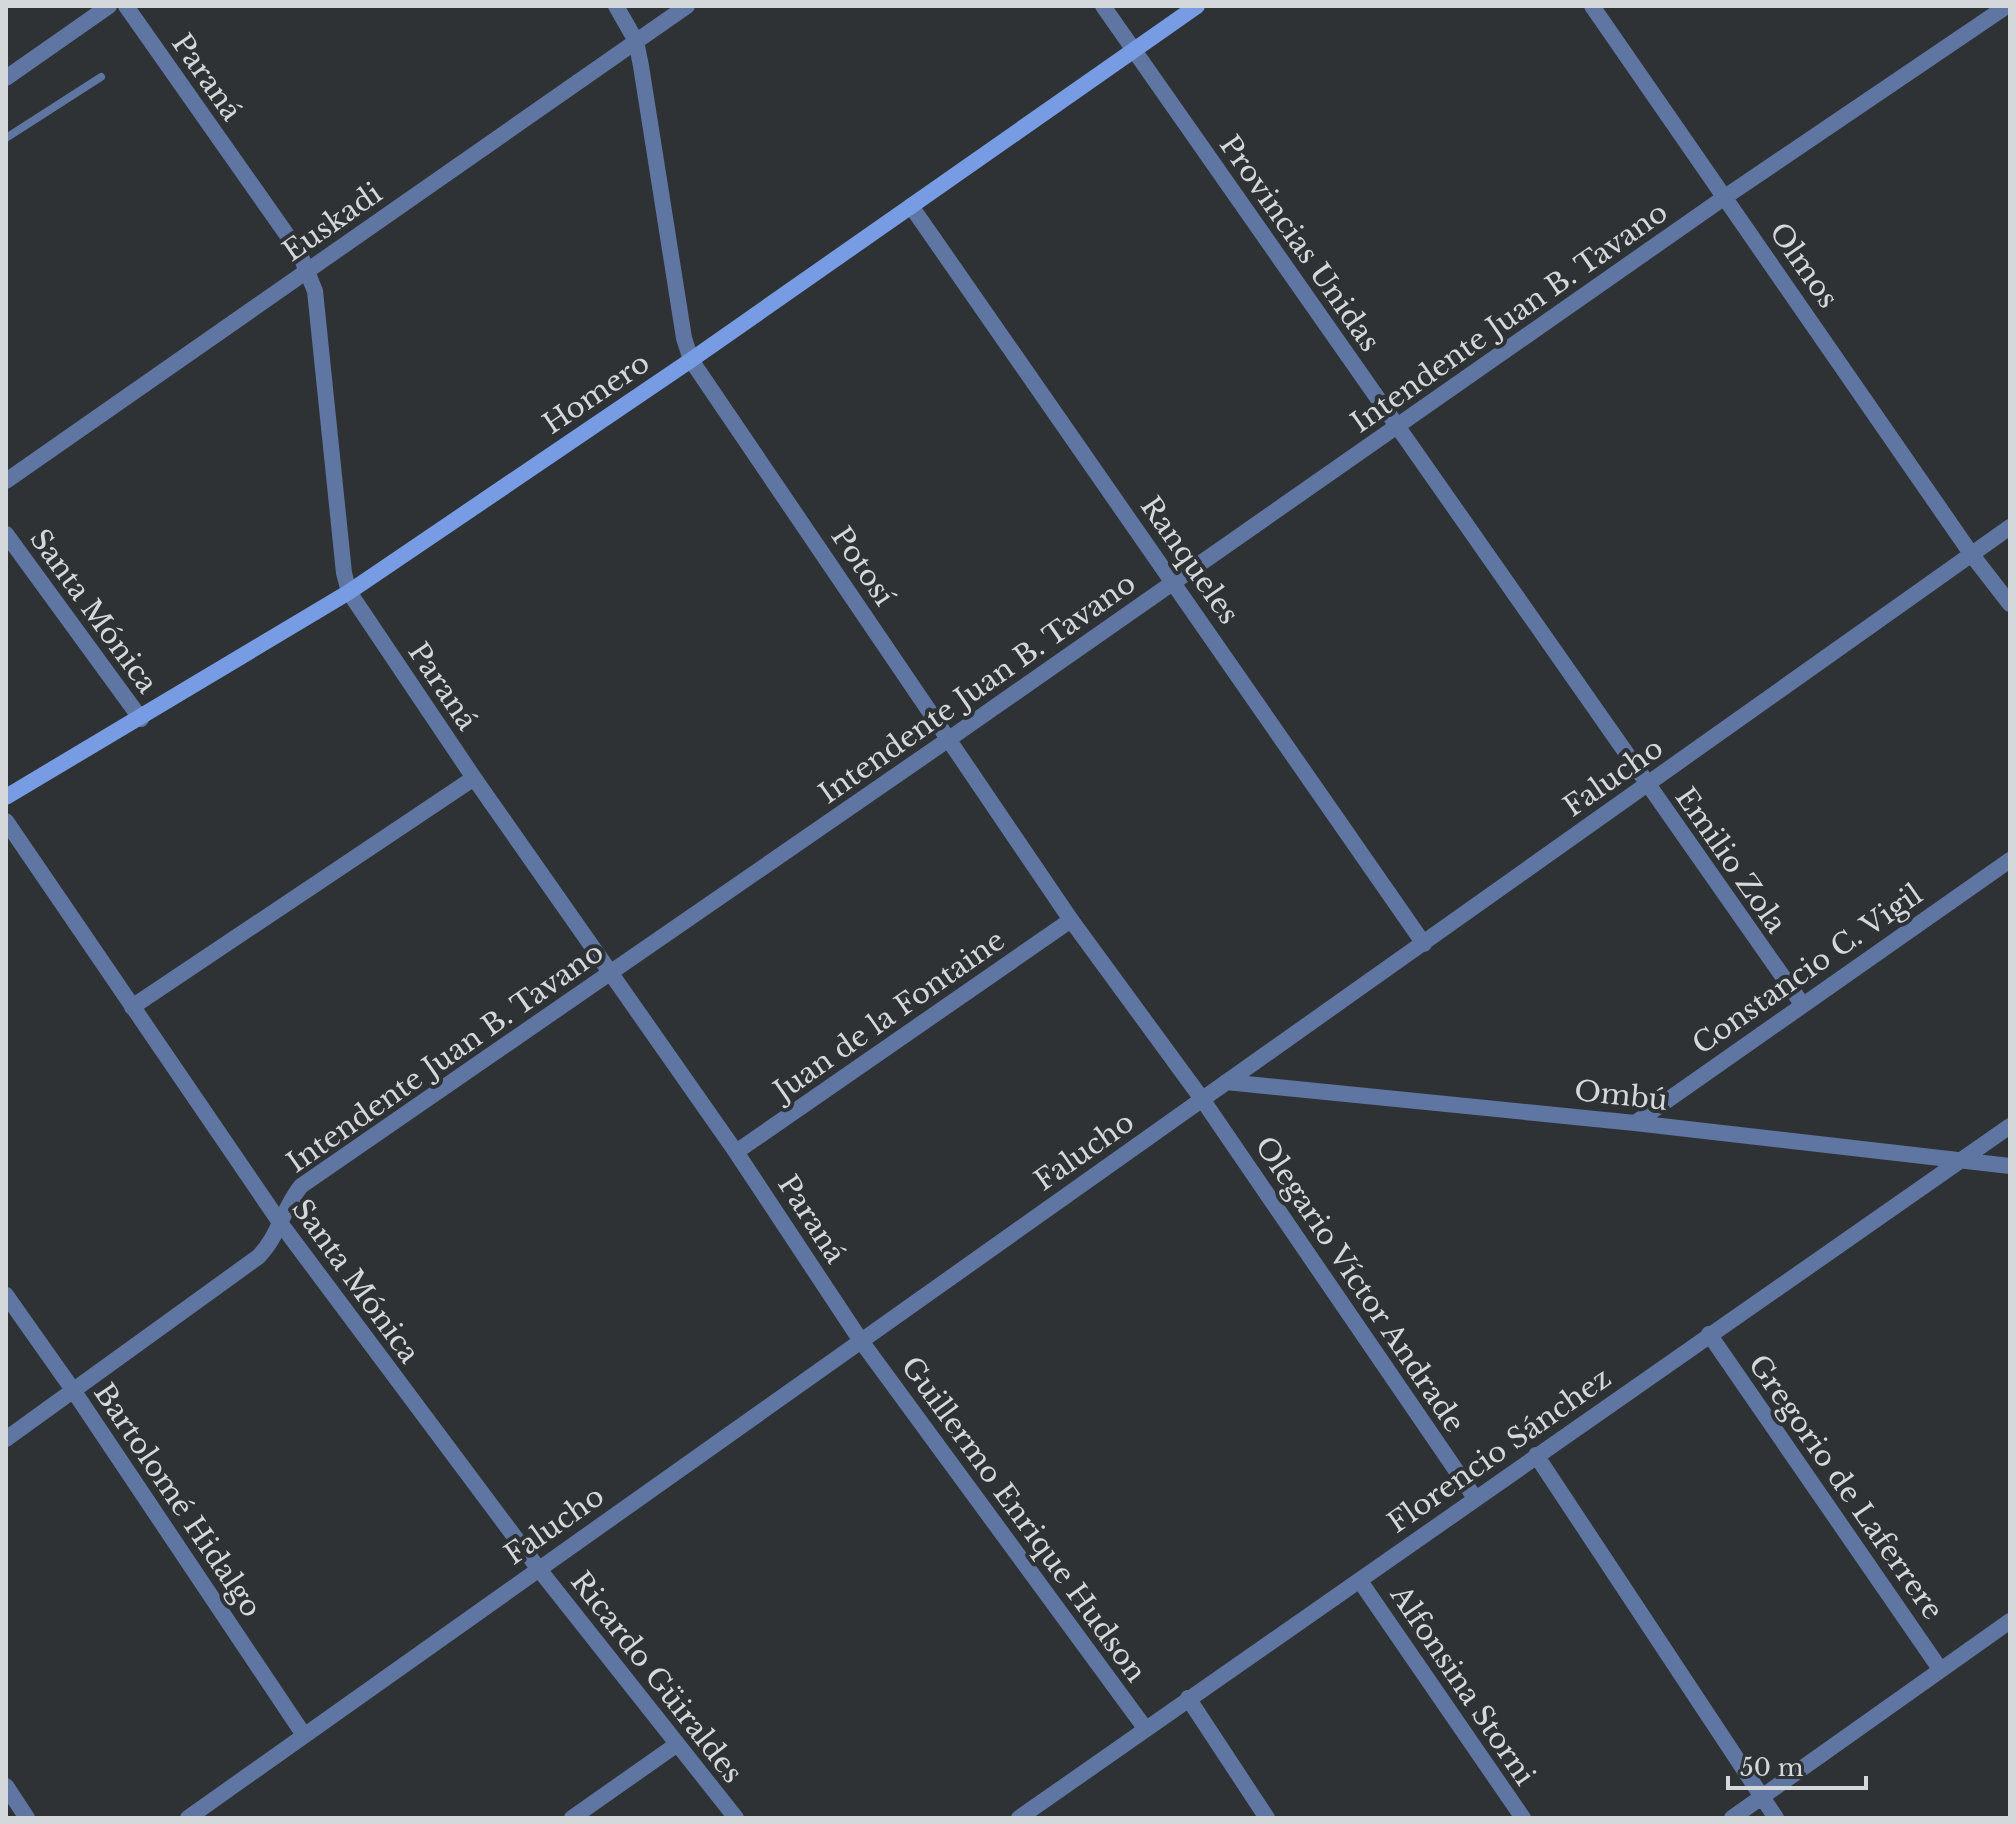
<svg xmlns="http://www.w3.org/2000/svg" width="2016" height="1824" viewBox="0 0 2016 1824" font-family="'Libre Baskerville',serif">
  <style>
    .lines { fill: none; stroke-linecap: round; stroke-linejoin: round }
    .lane { stroke: #5f76a3; stroke-width: 8 }
    .street { stroke: #5f76a3; stroke-width: 16 }
    .secondary { stroke: #779ce4; stroke-width: 16 }
    .labels { text-anchor: middle; stroke-width: 8; stroke-linejoin: round; paint-order: stroke }
    .street-label { font-size: 28px; fill: #d5d8da; stroke: #2e3235 }
  </style>
  <rect width="100%" height="100%" fill="#2e3235"/>
  <g class="lines">
    <path class="lane" d="M6,138L101,77"/>
    <path class="street" d="M126,6L299,252L315,291L344,573L349,592L474,778L736,1152L861,1341L1145,1728
      M616,6L636,41L641,66L684,338L691,360L1071,920L1202,1099L1475,1498
      M1103,6L1802,1004
      M1592,6L1972,555L2010,604
      M6,78L109,6
      M911,206L1424,944
      M6,481L687,6
      M6,534L141,719
      M6,821L281,1224L538,1568L736,1818
      M132,1007L474,778
      M1226,1082L1635,1123L2010,1166
      M1635,1123L2010,860
      M736,1152L1071,920
      M6,1295L73,1390L304,1735
      M1709,1334L1940,1669
      M6,1439L258,1257C279,1236 283,1208 301,1186L949,739L1725,197L2007,6
      M1536,1455L1776,1818
      M1360,1581L1523,1818
      M1188,1698L1267,1818
      M6,1786L27,1818
      M188,1818L2010,527
      M572,1818L676,1745
      M1019,1818L2010,1126
      M1732,1818L2010,1621"/>
    <path class="secondary" d="M6,797L349,592L691,360L1197,6"/>
  </g>
  <g class="labels">
    <g class="street-label">
      <text transform="translate(207 77) rotate(55)" y="10">Paraná</text>
      <text transform="translate(332 222) rotate(-35)" y="10">Euskadi</text>
      <text transform="translate(1300 243) rotate(55)" y="10">Provincias Unidas</text>
      <text transform="translate(1804 265) rotate(55)" y="10">Olmos</text>
      <text transform="translate(1509 317) rotate(-35)" y="10">Intendente Juan B. Tavano</text>
      <text transform="translate(596 393) rotate(-34)" y="10">Homero</text>
      <text transform="translate(1190 560) rotate(55)" y="10">Ranqueles</text>
      <text transform="translate(863 566) rotate(56)" y="10">Potosí</text>
      <text transform="translate(94 611) rotate(54)" y="10">Santa Mónica</text>
      <text transform="translate(443 686) rotate(56)" y="10">Paraná</text>
      <text transform="translate(977 688) rotate(-35)" y="10">Intendente Juan B. Tavano</text>
      <text transform="translate(1613 777) rotate(-35)" y="10">Falucho</text>
      <text transform="translate(1731 860) rotate(55)" y="10">Emilio Zola</text>
      <text transform="translate(1807 969) rotate(-35)" y="10">Constancio C. Vigil</text>
      <text transform="translate(889 1015) rotate(-35)" y="10">Juan de la Fontaine</text>
      <text transform="translate(445 1057) rotate(-35)" y="10">Intendente Juan B. Tavano</text>
      <text transform="translate(1621 1095) rotate(6)" y="10">Ombú</text>
      <text transform="translate(1084 1151) rotate(-35)" y="10">Falucho</text>
      <text transform="translate(812 1219) rotate(57)" y="10">Paraná</text>
      <text transform="translate(356 1281) rotate(54)" y="10">Santa Mónica</text>
      <text transform="translate(1360 1284) rotate(56)" y="10">Olegario Víctor Andrade</text>
      <text transform="translate(1499 1450) rotate(-35)" y="10">Florencio Sánchez</text>
      <text transform="translate(1846 1487) rotate(55)" y="10">Gregorio de Laferrere</text>
      <text transform="translate(178 1500) rotate(56)" y="10">Bartolomé Hidalgo</text>
      <text transform="translate(1024 1519) rotate(54)" y="10">Guillermo Enrique Hudson</text>
      <text transform="translate(554 1525) rotate(-35)" y="10">Falucho</text>
      <text transform="translate(657 1677) rotate(52)" y="10">Ricardo Güiraldes</text>
      <text transform="translate(1463 1685) rotate(56)" y="10">Alfonsina Storni</text>
    </g>
  </g>
  <rect width="2016" height="1824" fill="none" stroke="#d5d8da" stroke-width="16"/>
  <path d="M1728 1776v12h138v-12" fill="none" stroke="#d5d8da" stroke-width="4"/>
  <text x="1740" y="1776" font-size="24" fill="#d5d8da" stroke="#2e3235" stroke-width="6" paint-order="stroke">50 m</text>
</svg>
